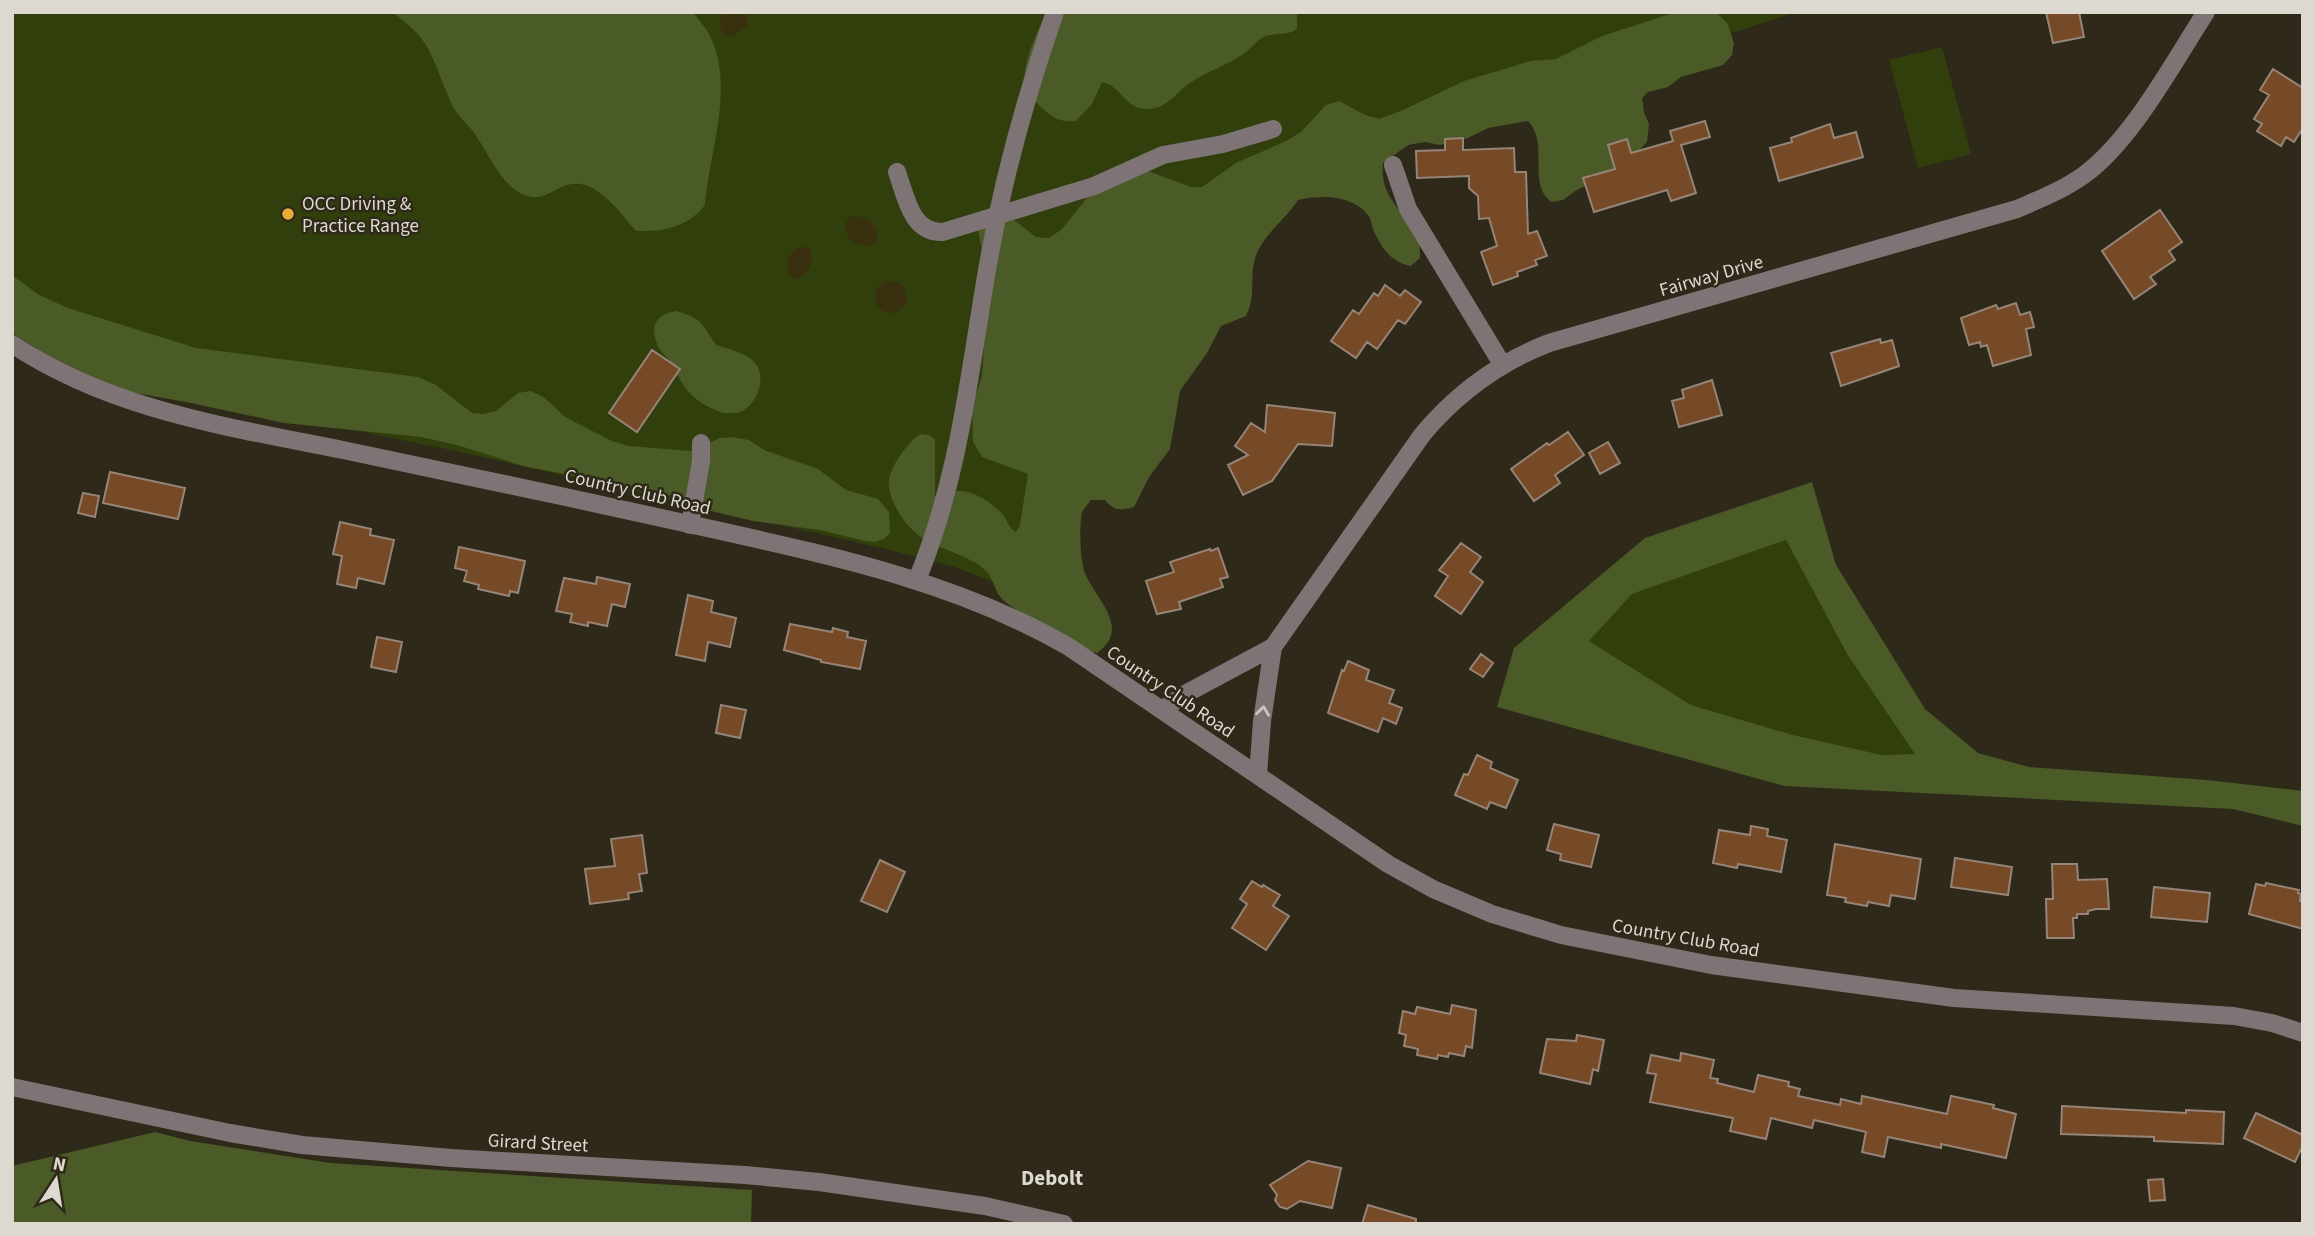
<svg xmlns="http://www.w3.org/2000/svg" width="2315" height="1236" viewBox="0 0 2315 1236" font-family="'Source Sans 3',sans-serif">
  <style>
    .green { fill: #313f0c }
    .forest { fill: #4a5b27; fill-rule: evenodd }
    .sand { fill: #393010 }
    .building { fill: #764a27; stroke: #958477; stroke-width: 2 }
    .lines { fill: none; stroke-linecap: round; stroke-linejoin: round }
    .minor { stroke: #7e7476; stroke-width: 18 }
    .oneway { stroke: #cac5be }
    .poi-dot { fill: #e9ab38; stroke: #2f2919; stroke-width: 2.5 }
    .labels { text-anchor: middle; stroke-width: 5; stroke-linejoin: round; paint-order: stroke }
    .poi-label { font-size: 19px; fill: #ddd9d0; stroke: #2f2919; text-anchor: start }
    .street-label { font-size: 19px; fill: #ddd9d0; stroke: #2f2919 }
    .neighbourhood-label { font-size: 21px; font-weight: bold; fill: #ddd9d0; stroke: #2f2919 }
  </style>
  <rect width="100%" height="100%" fill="#2f2919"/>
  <path class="green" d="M12,12H1796L1193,211L1011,589L955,567L886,549L456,451L200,399L12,318Z
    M1942,47L1971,154L1918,168L1889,60Z
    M1786,540L1847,654L1916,754L1882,755L1793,735L1691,705L1588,641L1632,594Z"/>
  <path class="forest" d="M393,12H693C698,19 705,27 709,34C736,85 709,152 705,205C688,227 663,232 636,231C622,215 606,192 585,185C558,177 547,208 520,193C499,181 488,153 475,134C468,124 457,116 452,105C442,84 436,60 424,42C416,30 403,21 393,12Z
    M1047,12H1297V29C1286,37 1274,31 1262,38C1256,41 1252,48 1246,52C1229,65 1207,71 1190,83C1174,94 1167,110 1145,109C1125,108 1121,86 1102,82L1092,104L1076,121C1063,123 1052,118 1042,108C1036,102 1029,94 1026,86C1020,67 1038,29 1047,12Z
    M1676,12L1717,13L1728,24L1734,44L1732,55L1723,65L1681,77L1668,87L1648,92L1642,98L1644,112L1649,124L1647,142L1636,153L1622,161L1614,170L1575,191L1563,200L1552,202C1526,185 1550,143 1528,121L1488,128L1468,138L1440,145L1425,142L1408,145L1383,163C1379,201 1408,211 1419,241C1420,246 1420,252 1420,258L1411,266C1391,262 1381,248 1373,229C1373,228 1370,219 1370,218C1356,195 1321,194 1298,200C1285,221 1260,236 1254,262C1250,282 1256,296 1246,316L1221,326L1207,353L1180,391L1170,449L1149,477L1134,507C1121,511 1114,511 1105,500H1091C1088,504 1083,509 1082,513C1079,525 1080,562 1085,573C1096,600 1132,628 1097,653C1078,649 1018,613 1003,600C995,593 994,580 987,572C975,558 941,549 925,540C908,529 893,509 889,488C886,470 907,444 920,434L929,435L935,439V495L940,502C944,499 949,494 954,492C969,487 993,503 1003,515C1008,521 1008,528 1016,532L1020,525L1028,474L982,457L973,442L972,406L982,377L985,329V266L978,230L1001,210L1036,237L1049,238L1062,229L1090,194L1148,171L1191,187H1202L1236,163L1286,141L1301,132L1326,105L1339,101L1365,115L1379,119L1403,110L1464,81L1531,61L1556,59L1602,36Z
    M12,275L39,295L68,308L196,348L418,377L436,385L472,413L483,414L496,411L518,393L531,391L545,398L565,417L612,441L629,446L690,451L720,438L731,437L749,440L764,450L818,469L846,490L878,499L889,512L890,533L884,539L875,542L865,541L820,530L753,521L707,510L689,501L663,493L523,466L457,445L421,437L284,423L186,402L119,390L69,369L12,333Z
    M676,311C703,319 701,323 716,345C728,349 746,352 755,363C766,376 759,401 744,410C740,413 734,413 729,413C721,414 716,410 709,407C686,395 683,384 671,363C667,357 661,352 658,346C649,327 656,314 676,311Z
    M1812,482L1836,565L1925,709L1978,753L2029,767L2207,780L2303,791V826L2233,809L1785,786L1497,707L1514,648L1645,538ZM1786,540L1847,654L1915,754L1882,755L1793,735L1691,705L1589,641L1632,594Z
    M155,1132L190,1141L330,1163L752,1190L751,1224H12V1166Z"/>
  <path class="sand" d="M723,12H745L748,24L733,36L724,35L719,24Z
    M851,216C868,216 885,229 874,246C859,247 845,241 845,224Z
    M802,246L810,249C815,261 807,279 793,279L788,272C786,260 791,250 802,246Z
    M875 297a16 16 0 1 1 32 0a16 16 0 1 1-32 0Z"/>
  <path class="building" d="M2046,12H2079L2084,37L2053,43Z
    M2273,69L2303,88V128L2294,142L2286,137L2281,146L2257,131L2262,124L2254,119L2269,95L2260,90Z
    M1705,121L1710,137L1681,145L1696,193L1671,201L1667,190L1594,212L1583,178L1615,169L1608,145L1627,139L1631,153L1673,141L1670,131Z
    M1830,124L1834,138L1856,132L1863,157L1779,181L1770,148L1792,142L1791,138Z
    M1463,138V150L1514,148L1515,172H1526L1528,234L1537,231L1547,256L1535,260L1537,265L1517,272L1518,276L1493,285L1481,252L1497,246L1489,218L1479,219L1478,196L1469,188V176L1417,178L1416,151L1445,150V139Z
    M2160,210L2182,242L2169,251L2175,260L2150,277L2156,284L2134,299L2102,251Z
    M1385,285L1400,296L1405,290L1421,302L1405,324L1398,320L1377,349L1367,342L1356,358L1331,341L1353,310L1359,314L1374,293L1378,296Z
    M2016,303L2020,315L2030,312L2034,327L2026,329L2031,355L1993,366L1987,345L1981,347L1980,342L1969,345L1961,318L1996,305L1998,309Z
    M1880,339L1881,343L1892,340L1899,366L1841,386L1831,353Z
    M652,350L680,369L637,432L609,413Z
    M1712,380L1722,415L1679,427L1672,401L1684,398L1682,390Z
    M1267,405L1335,413L1332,446L1298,444L1272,481L1243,495L1228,465L1248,455L1235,446L1251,423L1265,432Z
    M1568,432L1584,455L1555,475L1560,483L1534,501L1511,469L1547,443L1549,445Z
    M1608,442L1620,463L1600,474L1589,453Z
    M110,472L185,488L178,519L103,503Z
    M83,493L99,496L95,517L78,513Z
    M340,522L371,529L370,535L394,540L384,584L358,578L356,588L337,584L342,556L333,554Z
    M1461,543L1481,557L1470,572L1483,582L1461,614L1435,596L1448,576L1439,570Z
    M459,547L525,561L518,593L510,591L509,596L478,589L479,585L464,581L467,571L455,568Z
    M1218,548L1228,577L1220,579L1223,587L1179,602L1181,609L1157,614L1146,581L1174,572L1170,562L1210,549L1211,551Z
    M597,577L630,584L625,607L612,604L607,626L588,622V626L570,622L572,614L556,611L564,578L596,584Z
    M688,595L713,601L711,612L736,618L730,647L708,642L705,661L676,655Z
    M790,624L832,632L833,628L848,632L847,637L866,641L860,669L821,662V660L784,650Z
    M377,637L402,642L396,672L371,667Z
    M1481,654L1493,663L1483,677L1470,669Z
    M1348,661L1369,670L1366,680L1394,690L1389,703L1402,708L1396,724L1383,718L1378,732L1328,713L1342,670L1344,671Z
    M721,705L746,710L740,738L716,733Z
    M1477,755L1492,762L1490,768L1518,780L1506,808L1490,802L1487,809L1455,795L1464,774L1468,775Z
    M1554,824L1599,835L1591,867L1560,860L1561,854L1547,850Z
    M1751,826L1768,829L1767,836L1787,840L1781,872L1738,864L1737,868L1713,863L1719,830L1750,835Z
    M642,835L647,873L639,874L642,891L628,893L629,899L590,904L585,869L615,866L611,839Z
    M1835,844L1921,859L1915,899L1891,895L1889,906L1868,902L1867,906L1845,902L1846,898L1827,895Z
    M1955,858L2012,867L2008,895L1951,887Z
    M880,860L905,872L887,912L861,901Z
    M2052,864H2077L2078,880L2107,879L2109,909H2096L2088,911V914H2077V918H2073L2074,938H2047L2046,899H2053Z
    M1252,881L1262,887L1263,885L1280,895L1273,906L1289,916L1266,950L1232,928L1247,904L1240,899Z
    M2266,883L2299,890L2298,893L2301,894L2300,901L2303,902V929L2249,914L2256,884L2265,886Z
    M2154,887L2210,893L2207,922L2151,917Z
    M1452,1005L1476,1010L1472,1048L1466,1046L1464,1056L1449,1053L1448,1057L1438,1055L1437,1059L1417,1055L1418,1049L1404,1046L1406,1035L1399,1033L1403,1011L1415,1014L1417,1007L1450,1014Z
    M1577,1035L1604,1040L1598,1071L1593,1069L1590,1084L1540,1073L1547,1039L1576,1041Z
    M1681,1053L1714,1060L1710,1078L1718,1079L1717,1083L1754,1092L1758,1075L1789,1082L1788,1086L1800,1089L1798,1096L1840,1105L1841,1099L1861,1104L1862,1096L1947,1114L1951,1096L1994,1105L1993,1108L2016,1114L2006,1158L1941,1144V1148L1888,1137L1884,1157L1862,1152L1866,1132L1814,1120L1812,1128L1771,1118L1766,1139L1730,1131L1733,1118L1650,1102L1656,1074L1647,1073L1651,1055L1680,1061Z
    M2062,1106L2186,1113V1110L2224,1112L2223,1144L2154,1141V1137L2061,1134Z
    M2256,1113L2303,1135V1145L2295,1162L2244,1138Z
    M1308,1161L1341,1168L1332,1208L1300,1201L1287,1209L1280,1207L1275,1200L1277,1195L1270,1185Z
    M2163,1179L2165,1200L2150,1201L2148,1180Z
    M1368,1205L1416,1219V1224H1362Z"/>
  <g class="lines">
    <path class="minor" d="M1393,165L1408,209L1502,364
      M897,172C906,197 911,233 943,232L1094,186L1163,155L1223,144L1273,129
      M12,344C111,410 228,427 343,450C464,475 586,501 707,528C832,556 957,582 1069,647L1388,864L1433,889L1492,914L1561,935L1711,965L1954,998L2234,1016L2272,1023L2303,1033
      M690,525L701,461V443
      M917,580C961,473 969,371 989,259C1004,174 1027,93 1055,12
      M1162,710L1187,693L1273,647L1422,435C1457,393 1498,363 1549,343L2017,209C2040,199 2063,190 2084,175C2132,140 2173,63 2206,12
      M1258,775L1262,721L1273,647
      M12,1087L230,1133L302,1145L451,1158L745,1175L819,1182L985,1206L1064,1224"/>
  </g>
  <defs><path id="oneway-chevron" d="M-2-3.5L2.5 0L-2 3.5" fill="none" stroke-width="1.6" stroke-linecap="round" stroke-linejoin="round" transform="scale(1.75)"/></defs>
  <use class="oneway" href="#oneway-chevron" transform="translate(1263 711) rotate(-83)"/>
  <circle class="poi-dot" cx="288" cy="214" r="7"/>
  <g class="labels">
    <g class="poi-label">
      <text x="302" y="210">OCC Driving &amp;<tspan x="302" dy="22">Practice Range</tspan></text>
    </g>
    <g class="street-label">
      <text transform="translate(1711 275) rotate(-16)" y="7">Fairway Drive</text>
      <text transform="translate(638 491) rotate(13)" y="7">Country Club Road</text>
      <text transform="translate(1171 691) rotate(34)" y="7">Country Club Road</text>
      <text transform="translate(1686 937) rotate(10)" y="7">Country Club Road</text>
      <text transform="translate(538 1142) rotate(3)" y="7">Girard Street</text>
    </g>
    <g class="neighbourhood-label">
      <text x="1052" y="1185">Debolt</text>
    </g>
  </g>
  <rect width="2315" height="1236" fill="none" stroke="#ddd9d0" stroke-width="28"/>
  <g transform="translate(56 1180) rotate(12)" stroke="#2f2919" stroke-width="5" paint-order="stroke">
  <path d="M0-5L12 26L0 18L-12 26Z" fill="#ddd9d0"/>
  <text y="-10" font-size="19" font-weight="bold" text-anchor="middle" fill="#ddd9d0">N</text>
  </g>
</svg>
